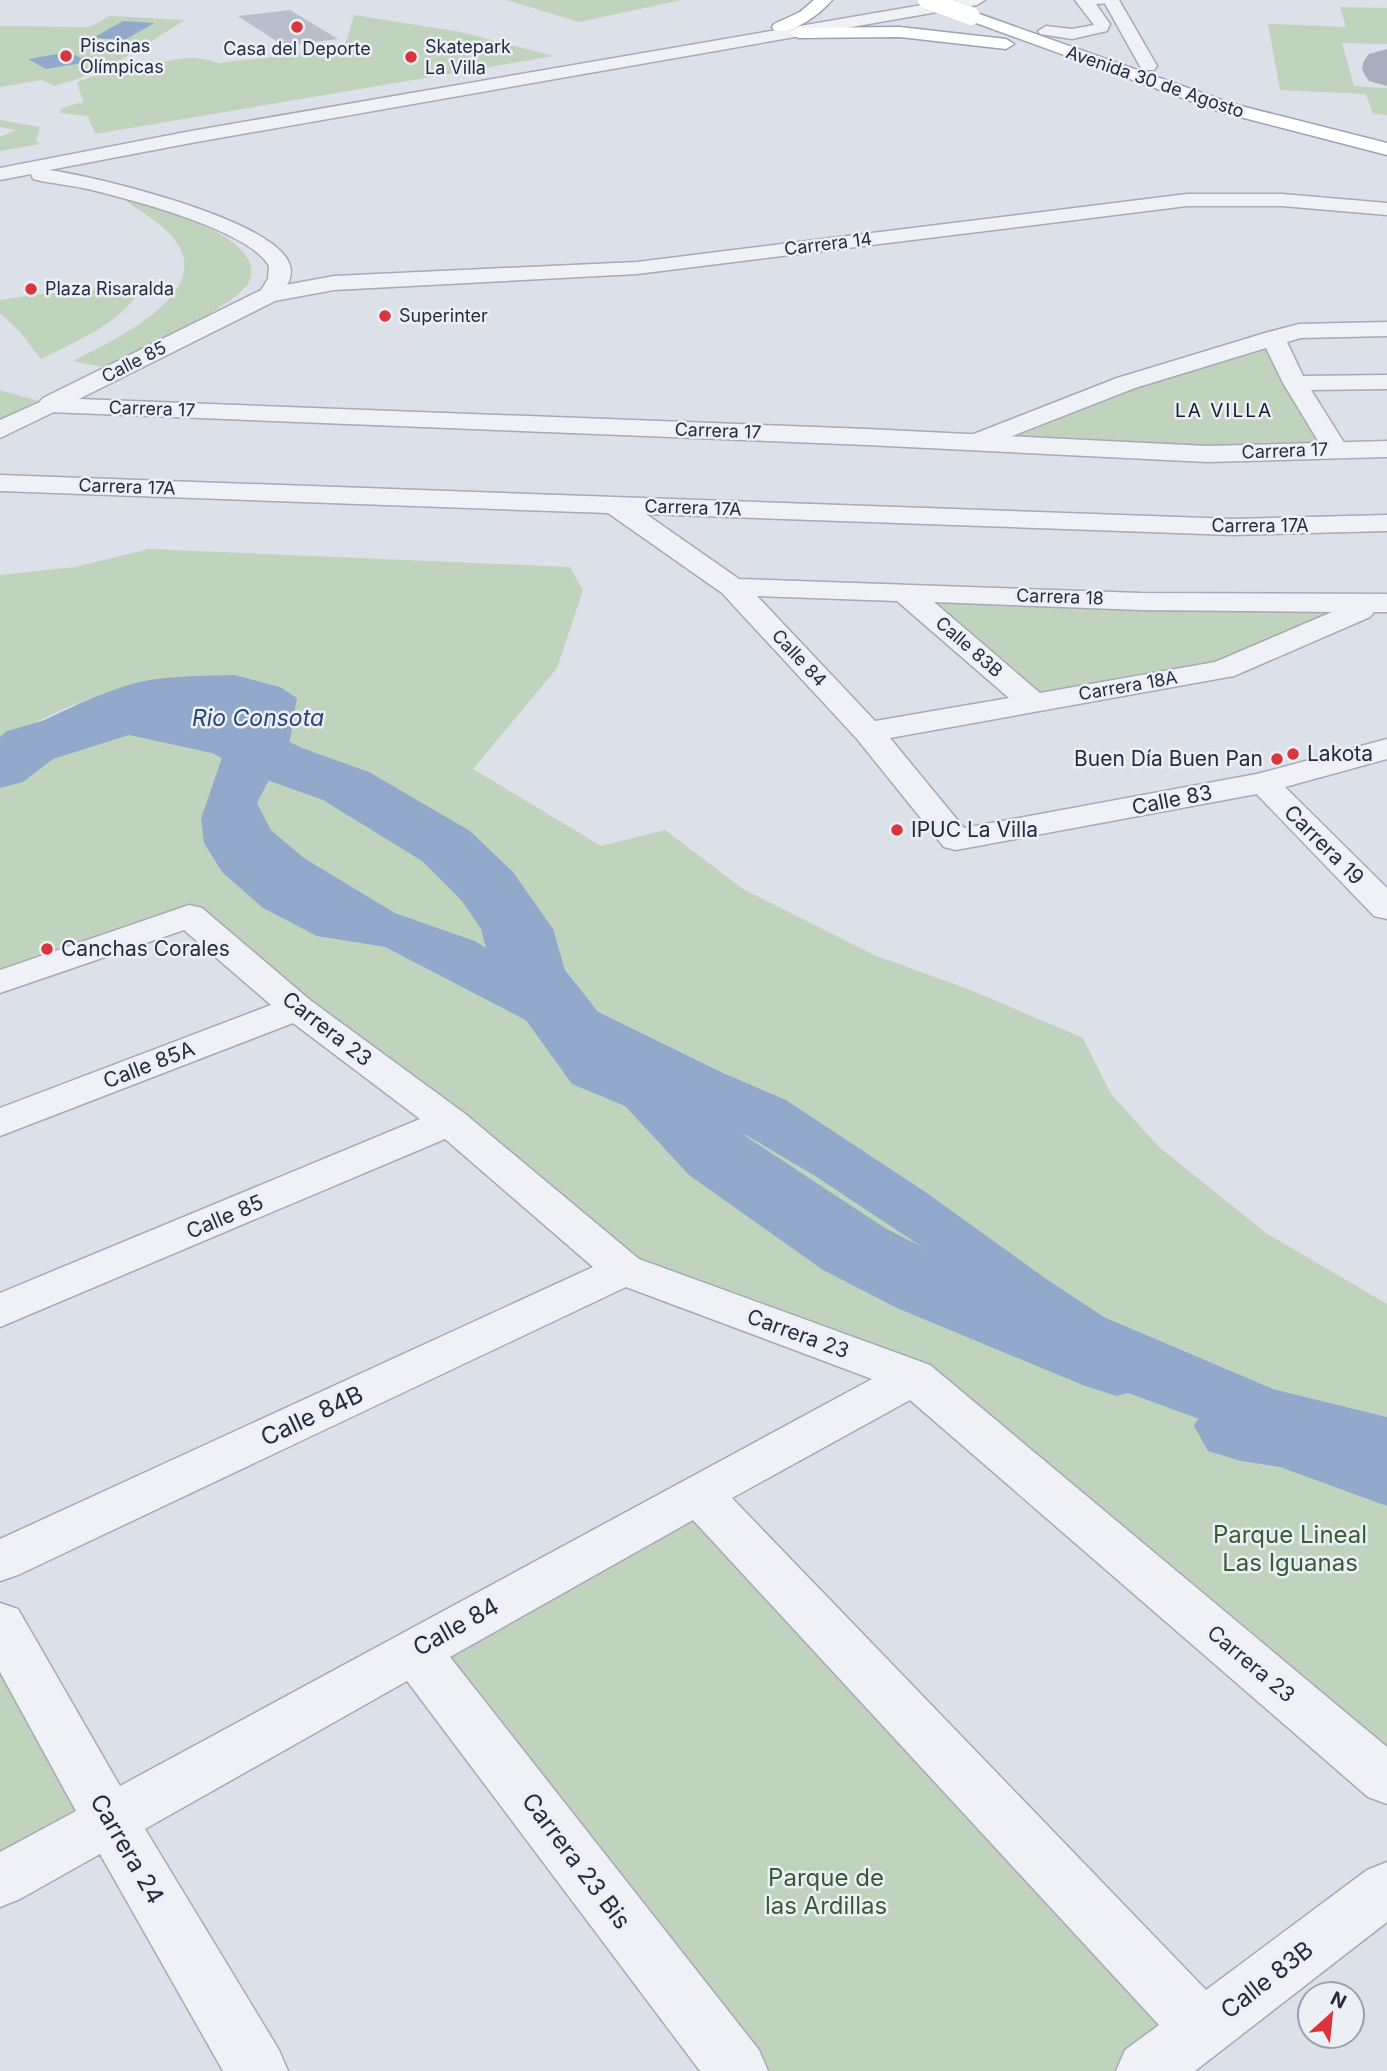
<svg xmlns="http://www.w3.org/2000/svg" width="1387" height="2071" viewBox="0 0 1387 2071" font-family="Inter,sans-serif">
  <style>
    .green { fill: #c0d3bd }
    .water { fill: #93a9cc }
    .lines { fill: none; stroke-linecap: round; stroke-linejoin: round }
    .river { fill: #93a9cc; fill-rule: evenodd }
    .taxiway { fill: #a8aebe; fill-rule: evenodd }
    .building { fill: #b9becb }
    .minor-casing { stroke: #a5aab6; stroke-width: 3 }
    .tertiary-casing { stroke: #a5aab6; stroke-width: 3 }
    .primary-casing { stroke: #9ba2b5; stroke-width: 3 }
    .minor { fill: #eff1f6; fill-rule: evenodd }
    .tertiary { fill: #eff1f6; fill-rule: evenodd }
    .primary { fill: #fff; fill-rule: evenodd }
    .primary-bridge-casing { stroke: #9ba2b5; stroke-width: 18; stroke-linecap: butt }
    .primary-bridge { stroke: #fff; stroke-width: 18 }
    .poi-dot { fill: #da343d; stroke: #eceff6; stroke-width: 2.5 }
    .labels { text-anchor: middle; stroke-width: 5; stroke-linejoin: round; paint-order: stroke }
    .far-poi-label { font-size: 18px; fill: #252c40; stroke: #eceff6; text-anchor: start }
    .far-street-label { font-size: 18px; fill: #252c40; stroke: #eceff6 }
    .far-neighbourhood-label { font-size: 19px; letter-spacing: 2px; fill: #171d30; stroke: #eceff6 }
    .poi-label { font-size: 21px; fill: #252c40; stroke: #eceff6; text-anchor: start }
    .street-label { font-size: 21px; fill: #252c40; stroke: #eceff6 }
    .water-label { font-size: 23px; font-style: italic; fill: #2b4677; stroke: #eceff6 }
    .near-street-label { font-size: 24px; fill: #252c40; stroke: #eceff6 }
    .near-park-label { font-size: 24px; fill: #355d31; stroke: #eceff6 }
  </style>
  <rect width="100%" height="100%" fill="#dce0e8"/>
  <path class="green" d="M506,0H682L579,22Z
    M1340,7L1387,8V44L1342,43L1354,86L1387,88V115L1373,114L1366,94L1280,90L1268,24L1346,27Z
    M354,15L461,32L554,56L95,134L88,116L60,113L61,108L83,102L77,82L119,67L145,72C164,57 195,54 218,63L344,49Z
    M110,16L185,20C137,50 113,70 54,86L42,80L0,87V26L90,27Z
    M0,120L40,127L36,141L40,144L0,151V137L16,130L0,127Z
    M125,200C153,206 270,237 249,282C239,304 134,354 107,368L73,361C107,343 209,298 179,246C168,227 143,213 125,200Z
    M145,282C125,322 79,340 41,359L20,332L0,313V300L41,294L58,293L75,297L92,293L94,288Z
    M1273,338L1335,449L975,442Z
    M0,390L38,401L0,420Z
    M149,549L570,567L583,590L557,668L473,769L601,846L665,830L743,889L874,955L968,989L1083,1038L1111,1094L1159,1147L1266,1233L1387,1304V1417L1273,1389L1104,1317L1045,1278L927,1193L786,1100L721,1072L570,998L475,941L395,913L304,858L271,830L257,803L290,740L280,687L235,675L196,676L131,684L63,709L0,740V575L75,567Z
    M903,591L1378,603L1257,656L1034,703Z
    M167,712L202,718L229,737L221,756L317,936L385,947L744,1134L815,1176L949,1265L1020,1322L1202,1420L1387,1463V1780L914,1378L624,1270L190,916L0,982V779C36,773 56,743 87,728C111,716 141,714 167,712Z
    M698,1494L1203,2029L1147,2071H737L414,1651Z
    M0,1624L110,1820L0,1880Z"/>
  <path class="water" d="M123,21L154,23L125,40L93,38Z
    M70,52L88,62L46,69L28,59Z
    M235,675L280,687L297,698L290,740L257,803L271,830L304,858L395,913L475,941L570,998L721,1072L786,1100L927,1193L1045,1278L1104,1317L1273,1389L1387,1417V1463L1202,1420L1101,1383L949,1265L815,1176L744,1134L385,947L317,936L263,908L222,872L204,843L201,819L229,737C221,731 211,723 202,719C174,706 114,714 87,728C56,744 35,773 0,779V740C43,722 83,699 128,685C162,675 201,676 235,675Z"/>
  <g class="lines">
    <path class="river" d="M129,696L177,709L252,723L302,748L369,772L470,831L513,872L553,929L565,970L628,1050L681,1072L747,1137L885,1228L959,1266L1149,1340L1163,1363L1149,1386L1117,1396L1085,1386L897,1308L823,1270L689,1175L625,1106L572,1084L492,973L481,929L462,901L422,861L323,800L256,776L212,753L129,735L53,759L23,782L0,788V737L7,731Z
      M1241,1391L1292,1399L1387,1432V1506L1280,1467L1241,1461L1208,1451L1194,1426L1208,1401Z"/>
    <path class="taxiway" d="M1387,49V86L1369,81C1360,69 1360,66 1369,54Z"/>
  </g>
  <path class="building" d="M290,10L338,39L284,46L238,16Z"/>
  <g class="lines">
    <g class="minor-casing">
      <path id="minor" d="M1081,0H1113L1111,3L1081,5Z
        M1187,194H1282L1387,203V215L1282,206H1187L637,274L334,290L269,302L261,300L258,295L261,290L269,288L334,276L637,262Z
        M1387,322V336L1301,338L1287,342L1303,376L1387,375V389L1311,390L1348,449L1344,454L1335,457L1326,454L1283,383L1266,348L1135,388L984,447L975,450L966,447L962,442L966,437L1117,378L1265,333L1299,324Z
        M49,398L58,400L61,405L58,410L0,438V420Z
        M0,475L1233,519L1387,515V531L1233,535L646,514L739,579L1141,593L1387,594V612H1374L1370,617L1234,676L890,738L964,828L1262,773L1274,776L1278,783L1274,790L1262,793L956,850L944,847L857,739L722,593L608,513L0,491ZM757,596L897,601L1009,698L875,721ZM934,602L1141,610L1332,612L1215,662L1040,693Z
        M189,905L202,908L310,1000L464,1113L639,1259L930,1365L1387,1747V1804L1368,1797L910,1400L732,1498L1206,1990L1367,1870L1387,1862V1922L1195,2071H1116L1125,2050L1159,2025L693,1520L450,1657L759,2050L768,2071H700L407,1681L145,1829L279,2050L288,2071H223L100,1854L20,1899L0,1907V1852L76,1811L0,1672V1603L18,1609L120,1786L872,1379L626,1287L18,1575L0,1581V1539L593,1267L445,1139L0,1327V1293L420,1119L293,1023L0,1136V1108L271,1005L184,930L0,993V970Z"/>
    </g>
    <g class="tertiary-casing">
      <path id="tertiary" d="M951,0H985L977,5L191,143L49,170C93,176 279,220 290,266C294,279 284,290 277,300L79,399L867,429L1207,446L1387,441V457L1207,462L867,445L49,412L40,410L37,405L43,398L261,290L268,279L269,266C249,230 132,200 92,190C72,185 52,184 33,179L31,174L0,180V168L191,131Z
        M1075,0H1093L1110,24L1107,31L1072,39L1040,34L1038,31L1046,26L1072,29L1094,25Z
        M1103,0H1119L1157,66L1154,70H1142Z
        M1387,739V759L1285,787L1387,888V919L1374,916L1246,783L1250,776Z"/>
    </g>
    <g class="primary-casing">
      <path id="primary" d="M814,0H832C820,14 793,35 774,30L772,27L774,24L800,12Z
        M971,11L1233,104L1387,143V155L1221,112L965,19L963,16L965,13Z
        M900,27L1006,39L1014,44L1006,49L900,37L798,38L790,33L798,28Z"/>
    </g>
    <use href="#minor" class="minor"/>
    <use href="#tertiary" class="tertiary"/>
    <use href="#primary" class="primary"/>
    <g class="primary-bridge-casing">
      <path id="primary-bridge" d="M927,0L971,16"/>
    </g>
    <use href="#primary-bridge" class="primary-bridge"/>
  </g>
  <g class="poi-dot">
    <circle cx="297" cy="27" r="7"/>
    <circle cx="66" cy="56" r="7"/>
    <circle cx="411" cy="57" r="7"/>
    <circle cx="31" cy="289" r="7"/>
    <circle cx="385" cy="316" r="7"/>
    <circle cx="1293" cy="754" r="7"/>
    <circle cx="1277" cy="759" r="7"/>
    <circle cx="897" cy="830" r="7"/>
    <circle cx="47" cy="949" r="7"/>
  </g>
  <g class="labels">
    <g class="far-poi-label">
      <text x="80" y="52">Piscinas<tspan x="80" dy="21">Olímpicas</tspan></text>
      <text x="425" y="53">Skatepark<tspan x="425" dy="21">La Villa</tspan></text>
      <text x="297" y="55" text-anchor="middle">Casa del Deporte</text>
      <text x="45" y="295">Plaza Risaralda</text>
      <text x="399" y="322">Superinter</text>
    </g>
    <g class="far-street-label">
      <text transform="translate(1155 82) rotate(19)" y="6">Avenida 30 de Agosto</text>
      <text transform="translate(828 244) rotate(-7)" y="6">Carrera 14</text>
      <text transform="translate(134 362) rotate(-27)" y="6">Calle 85</text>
      <text transform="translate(152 409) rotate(2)" y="6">Carrera 17</text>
      <text transform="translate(718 431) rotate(2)" y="6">Carrera 17</text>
      <text transform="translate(1285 451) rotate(-2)" y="6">Carrera 17</text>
      <text transform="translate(127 487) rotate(2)" y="6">Carrera 17A</text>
      <text transform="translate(693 508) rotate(2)" y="6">Carrera 17A</text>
      <text x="1260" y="532">Carrera 17A</text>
      <text transform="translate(1060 597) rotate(2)" y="6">Carrera 18</text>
      <text transform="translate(969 647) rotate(41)" y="6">Calle 83B</text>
      <text transform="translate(799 658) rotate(47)" y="6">Calle 84</text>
      <text transform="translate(1128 686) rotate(-10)" y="6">Carrera 18A</text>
    </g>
    <g class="far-neighbourhood-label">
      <text x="1224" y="417">LA VILLA</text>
    </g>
    <g class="poi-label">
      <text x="1307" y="761">Lakota</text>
      <text x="1263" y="766" text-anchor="end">Buen Día Buen Pan</text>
      <text x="911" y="837">IPUC La Villa</text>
      <text x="61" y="956">Canchas Corales</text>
    </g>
    <g class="street-label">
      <text transform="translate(1172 800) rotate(-11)" y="7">Calle 83</text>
      <text transform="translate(1324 845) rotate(45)" y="7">Carrera 19</text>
      <text transform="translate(327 1029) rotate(38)" y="7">Carrera 23</text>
      <text transform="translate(149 1065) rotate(-21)" y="7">Calle 85A</text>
      <text transform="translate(225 1217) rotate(-23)" y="7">Calle 85</text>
      <text transform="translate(798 1334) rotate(20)" y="7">Carrera 23</text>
      <text transform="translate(1251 1664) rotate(40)" y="7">Carrera 23</text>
    </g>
    <g class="water-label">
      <text x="258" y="726">Rio Consota</text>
    </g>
    <g class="near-street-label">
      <text transform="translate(312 1416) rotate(-25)" y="8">Calle 84B</text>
      <text transform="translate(456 1627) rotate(-29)" y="8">Calle 84</text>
      <text transform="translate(127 1849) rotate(60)" y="8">Carrera 24</text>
      <text transform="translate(576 1861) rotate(53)" y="8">Carrera 23 Bis</text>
      <text transform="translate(1267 1980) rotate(-38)" y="8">Calle 83B</text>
    </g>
    <g class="near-park-label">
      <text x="1290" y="1543">Parque Lineal<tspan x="1290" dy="28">Las Iguanas</tspan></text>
      <text x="826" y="1886">Parque de<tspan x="826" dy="28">las Ardillas</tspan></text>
    </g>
  </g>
  <g transform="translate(1331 2015) rotate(27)"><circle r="33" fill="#eceff6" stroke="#9ca1ad" stroke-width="2"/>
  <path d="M0-5L12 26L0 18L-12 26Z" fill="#da343d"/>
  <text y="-10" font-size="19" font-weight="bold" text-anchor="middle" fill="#252c40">N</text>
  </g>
</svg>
